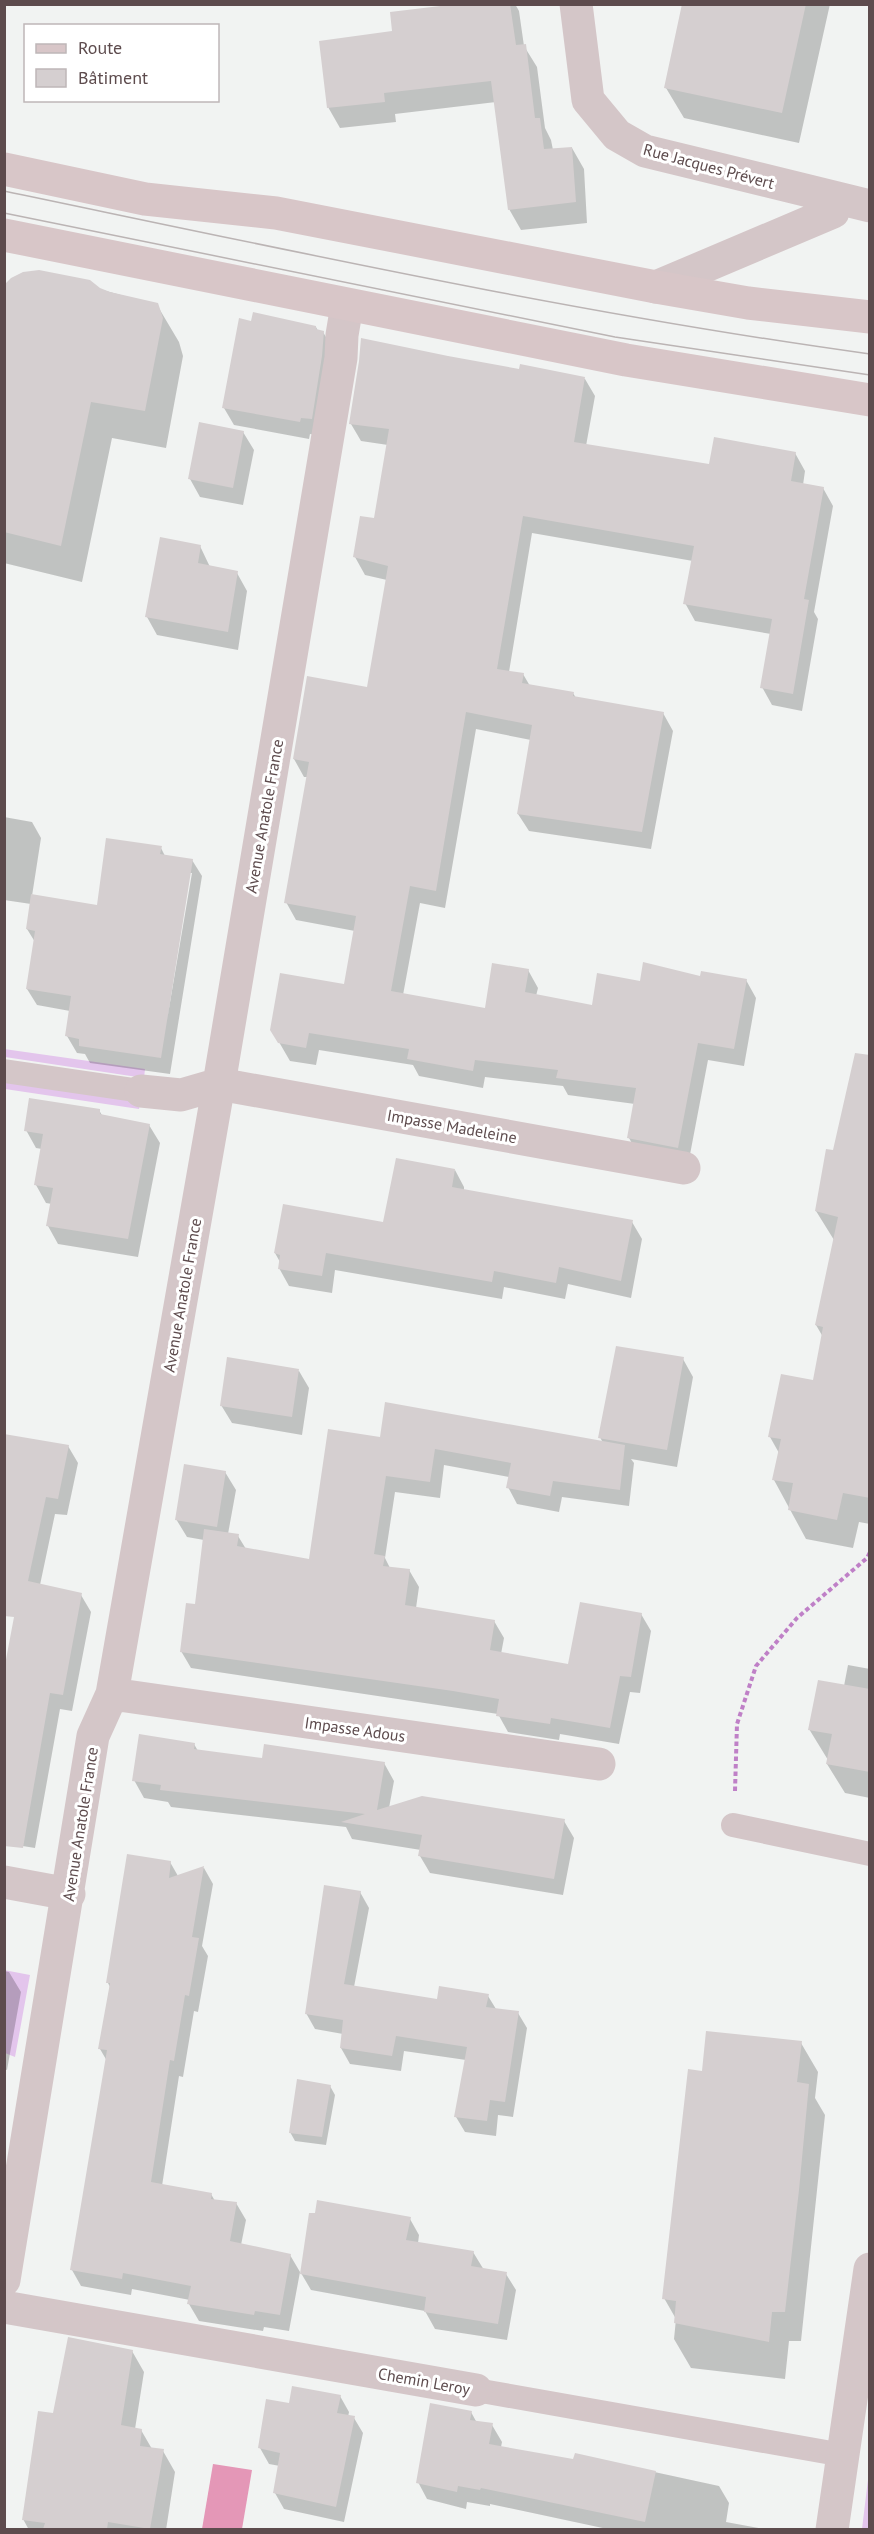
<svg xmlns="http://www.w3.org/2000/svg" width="874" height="2534" viewBox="0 0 874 2534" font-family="'PT Sans',sans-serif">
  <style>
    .green { fill: #e3c5ec }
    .water { fill: #e497b7 }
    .shadow { fill: #0003; fill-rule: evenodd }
    .building { fill: #d5cfd0 }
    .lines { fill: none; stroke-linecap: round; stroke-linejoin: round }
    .path { stroke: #bf80c7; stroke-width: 4; stroke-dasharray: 4.5 3; stroke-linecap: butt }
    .service { stroke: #d4c6c8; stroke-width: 24 }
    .minor { stroke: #d4c6c8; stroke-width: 33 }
    .secondary { stroke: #d8c6c8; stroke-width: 33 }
    .tram { stroke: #bbb4b4; stroke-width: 1.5 }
    .labels { text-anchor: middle; stroke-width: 6; stroke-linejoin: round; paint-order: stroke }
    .street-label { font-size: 16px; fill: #5d4b4d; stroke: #fff }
  </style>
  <rect width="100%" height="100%" fill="#f1f3f2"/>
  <path class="green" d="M4,1049L145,1069L144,1078L5,1057Z
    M4,1081L140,1102L139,1109L5,1089Z
    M4,1970L30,1975L15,2057L5,2053Z
    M869,2471V2529H862Z"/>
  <path class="water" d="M213,2464L252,2470L242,2529H202Z"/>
  <path class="shadow" d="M442,4H515L519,11L524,46L537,67L545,128L551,140L553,150L572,148L584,169L587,223L521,230L509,209L496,102L395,114L396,122L340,128L328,107L394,32L443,8Z
    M684,4H830L799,143L684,118L666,88Z
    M4,287L99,289L157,305L179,342L183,356L166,448L112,438L82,582L4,563Z
    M316,327L318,331L323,332L333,349L321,436L310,434L309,439L234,425L224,408Z
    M520,370L585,379L595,396L586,446L710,466L795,453L805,471L803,485L823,488L833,506L814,612L818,619L802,711L772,705L762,687L771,634L695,621L685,603L693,561L532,533L509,672L523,674L530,686L573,693L576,698L663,713L673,731L651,849L529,831L518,814L531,740L476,729L445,908L420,903L403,995L487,1010L528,970L538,988L536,996L593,1007L642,982L702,978L746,980L756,998L744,1066L708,1060L688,1165L639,1156L629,1138L635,1104L568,1095L563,1086L485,1077L483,1088L419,1076L413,1065L319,1050L316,1065L290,1061L272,1030L345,986L355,931L296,920L286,902L308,777H304L294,759L368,689L387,580L365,575L355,557L375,520L388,445L361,441L351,424Z
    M243,432L254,450L243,505L200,497L190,479Z
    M200,546L210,567L237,573L247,591L238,650L157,635L147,617Z
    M4,817L32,822L41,838L32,896L98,907L161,848L165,856L192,860L202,876L170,1074L90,1063L85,1054L77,1053L67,1036L70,1011L37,1005L27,989L35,942L27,929L31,904L4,900ZM189,873H192L167,1020Z
    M870,1077V1524L859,1522L853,1548L806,1539L774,1480L779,1453L770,1437L814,1381L823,1337L816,1325L834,1240L816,1211L834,1152Z
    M99,1110L103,1117L149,1125L160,1143L138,1257L58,1244L48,1226L52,1204L46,1203L36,1185L42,1149L36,1148L26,1130Z
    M455,1170L464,1187V1191L632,1222L642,1239L631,1298L568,1284L565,1299L504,1287L502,1299L335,1270L332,1293L289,1286L279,1268L280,1262L275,1253L384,1224Z
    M683,1359L693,1377L677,1467L631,1459L634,1463L629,1506L562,1497L559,1512L517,1504L508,1487L509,1477L444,1465L440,1498L395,1492L385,1558L390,1568L409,1570L419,1587L416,1608L494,1621L504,1638L501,1654L570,1666L641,1614L651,1631L640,1693L630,1692L619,1744L560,1734L559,1740L508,1732L498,1714L191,1668L181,1651L196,1606L204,1540L187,1537L176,1519L225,1472L236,1490L228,1534L238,1536L246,1549L310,1561L381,1439L603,1443L600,1437Z
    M299,1371L309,1388L302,1435L232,1423L221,1405Z
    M68,1446L78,1463L67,1515L55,1514L40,1585L81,1595L91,1612L72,1711L60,1709L35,1848L4,1843L20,1592L4,1589Z
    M848,1665L870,1669V1798L845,1793L827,1764L828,1760L809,1729L844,1686Z
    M194,1744L198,1751L263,1759L384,1763L394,1781L389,1808L564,1821L574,1838L563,1895L430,1873L420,1856L421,1850L352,1839L346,1827L171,1807L168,1802L144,1798L134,1780Z
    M170,1862L178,1876L204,1868L213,1884L202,1946L208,1956L198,2012L194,2011L183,2077L179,2076L162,2186L211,2194L215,2201L236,2203L246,2220L241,2245L290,2255L300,2272L289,2331L264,2327L263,2331L199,2321L189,2304L190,2300L132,2289L131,2295L81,2286L72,2270L107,2061L100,2049L110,1987L108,1983Z
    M360,1892L369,1908L354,1987L438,2001L488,1996L496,2009L518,2013L527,2028L513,2117L498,2115L496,2136L465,2132L456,2117L466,2060L404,2051L401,2071L350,2064L341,2048L343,2034L315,2029L306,2013Z
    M4,1971L9,1972L21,1992L7,2070L4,2069Z
    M801,2043L818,2072L815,2098L825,2115L801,2341H789L785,2379L691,2368L674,2339L676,2319L664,2298L703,2073Z
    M330,2086L335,2095L326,2145L295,2141L290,2132Z
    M410,2219L419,2235L418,2243L473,2252L484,2270L506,2274L516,2290L507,2340L435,2329L425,2311L311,2290L301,2273Z
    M132,2351L144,2372L135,2429L141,2430L152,2449L163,2451L175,2472L166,2530H29L23,2519L54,2415Z
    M340,2396L349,2412L348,2417L354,2418L363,2433L344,2522L284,2509L275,2493L280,2466L269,2464L260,2448L291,2405Z
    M471,2412L477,2423L492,2425L502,2442L501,2447L574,2461L576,2455L719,2486L729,2503L726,2522L769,2530H612L490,2504V2506L467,2502L466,2509L427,2499L418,2482Z"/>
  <path class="building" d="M457,4H510L516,45L526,44L535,118H540L544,149L572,147L576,202L508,210L491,81L384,93L385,102L327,108L319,41L392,31L390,12Z
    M682,4H806L782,113L664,88Z
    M39,270L90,280L100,288L110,292L158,303L163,318L145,411L91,402L61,546L4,532V285L11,278L23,272Z
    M253,312L316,326V329L324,331L322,356L312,419L301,418L300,422L222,408L239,318L251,321Z
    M361,338L448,356L519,369L520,364L585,377L574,442L709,464L714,437L796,452L791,481L824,487L804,599L809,600L793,694L760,688L772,619L683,604L694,546L523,516L497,669L524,673L522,683L574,692L573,696L664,712L642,832L517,814L532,725L466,712L436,891L410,886L391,991L485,1008L492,963L529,969L525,992L592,1005L597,973L640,981L643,962L700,976L701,971L747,979L734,1049L698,1043L678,1148L627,1138L636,1088L556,1078L558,1070L475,1060L473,1071L407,1059L409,1049L309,1033L306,1048L278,1043L270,1030L280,973L344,984L356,916L284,903L309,762L293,759L307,676L367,687L388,566L353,557L360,516L374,518L389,429L349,424L359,361Z
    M199,422L244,431L233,488L188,479Z
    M160,537L201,545L198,563L238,571L228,632L145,617Z
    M106,838L162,846L160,854L193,859L161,1058L79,1046V1039L65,1036L71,996L26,989L35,931L26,929L31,894L97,905Z
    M855,1053L870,1055V1498L843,1493L837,1520L788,1510L793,1483L772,1480L781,1439L768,1437L781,1374L813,1380L823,1327L815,1325L838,1217L815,1211L826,1149L833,1150Z
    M29,1098L100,1109V1114L150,1124L128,1239L46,1226L53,1188L34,1185L43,1134L24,1131Z
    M396,1158L455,1169L452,1187L633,1220L621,1281L559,1267L556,1283L494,1271L492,1282L326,1253L322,1276L278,1269L280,1255L274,1253L283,1204L383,1222Z
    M616,1346L684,1357L667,1450L598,1438Z
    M227,1357L299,1369L292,1417L220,1406Z
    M385,1402L625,1445L620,1490L553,1481L550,1496L506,1488L511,1463L435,1449L430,1482L386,1476L374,1554L385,1556L383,1566L410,1569L405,1605L495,1620L490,1650L568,1664L580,1602L642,1613L631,1677L620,1676L610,1728L551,1718L550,1724L496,1716L499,1699L453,1691L180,1652L186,1603L195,1604L204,1529L239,1534L237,1546L309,1559L328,1429L380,1437Z
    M4,1434L69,1445L58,1499L46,1497L28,1581L82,1593L63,1695L50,1693L23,1848L4,1846V1670L14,1617L4,1616Z
    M184,1464L226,1471L217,1527L175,1520Z
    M818,1680L870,1689V1772L826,1764L832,1734L808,1730Z
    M139,1734L195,1743L194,1749L262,1758L264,1744L385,1762L377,1810L422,1796L565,1819L554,1879L418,1856L422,1835L341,1822L365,1814L160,1790L161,1785L132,1781Z
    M127,1854L171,1861L169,1878L204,1866L192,1937L199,1938L189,1996L185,1995L174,2061L170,2060L151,2182L212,2193L211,2199L237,2202L230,2241L291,2254L280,2315L255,2311L254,2315L187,2304L191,2286L123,2273L122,2279L70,2270L107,2050L98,2049L110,1983H106Z
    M324,1885L361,1891L344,1984L437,1999L439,1986L489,1994L486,2007L519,2011L505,2102L490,2100L487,2121L454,2117L467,2047L396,2036L392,2056L340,2048L343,2020L305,2014Z
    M706,2031L802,2041L797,2082L809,2084L799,2190L785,2312H772L769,2342L674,2323L676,2301L662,2299L688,2069L702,2071Z
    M297,2079L331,2085L322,2137L289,2133Z
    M317,2200L411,2217L406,2240L474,2251L471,2266L507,2272L498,2324L424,2312L426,2297L300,2274L309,2213H315Z
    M68,2337L133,2350L121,2425L142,2429L140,2446L164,2449L150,2529L108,2522L107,2529H43L45,2523L22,2520L38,2411L53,2413Z
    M292,2386L341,2395L337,2413L355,2416L336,2507L273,2493L280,2453L258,2448L266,2399L289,2403Z
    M430,2403L472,2411L470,2420L493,2423L489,2444L573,2459L575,2453L656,2471L645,2522L481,2488L480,2490L458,2486L457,2492L416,2483Z"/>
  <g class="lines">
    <path class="path" d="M735,1791L737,1724L756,1666L797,1618L867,1558L870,1552"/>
    <path class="service" d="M4,1071L141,1091
      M733,1825L870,1854
      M476,2390L843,2455"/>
    <path class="minor" d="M576,4L588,100L617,135L645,151L870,206
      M656,287L833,212L836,199
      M141,1091L181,1095L219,1084L684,1168
      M112,1694L599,1764
      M4,1882L69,1894
      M4,2280L93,1736L112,1694L219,1084L341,358L342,335L347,305
      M4,2307L476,2390
      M832,2530L870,2269"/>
    <path class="secondary" d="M4,169L145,199L276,213L656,287L748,303L870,317
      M4,235L626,360L870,400"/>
    <path class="tram" d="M4,191C292,251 579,314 870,354
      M4,213L615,337L870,375"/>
  </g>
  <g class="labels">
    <g class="street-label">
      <text transform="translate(709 166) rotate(15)" y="6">Rue Jacques Prévert</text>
      <text transform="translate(264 816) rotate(-80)" y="6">Avenue Anatole France</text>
      <text transform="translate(452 1126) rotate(10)" y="6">Impasse Madeleine</text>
      <text transform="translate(182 1295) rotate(-80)" y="6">Avenue Anatole France</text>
      <text transform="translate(355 1729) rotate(8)" y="6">Impasse Adous</text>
      <text transform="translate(80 1824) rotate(-81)" y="6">Avenue Anatole France</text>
      <text transform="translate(424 2381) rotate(10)" y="6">Chemin Leroy</text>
    </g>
  </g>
  <rect width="874" height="2534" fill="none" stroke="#5d4b4d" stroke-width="12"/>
  <rect x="24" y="24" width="195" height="78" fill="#ffffff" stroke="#beb7b8" stroke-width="1.5"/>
  <rect x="36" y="44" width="30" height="9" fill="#d8c6c8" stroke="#beb7b8" stroke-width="1.5"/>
  <text x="78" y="54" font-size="18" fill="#5d4b4d">Route</text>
  <rect x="36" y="69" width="30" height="18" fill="#d5cfd0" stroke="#beb7b8" stroke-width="1.5"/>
  <text x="78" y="84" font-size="18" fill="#5d4b4d">Bâtiment</text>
</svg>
